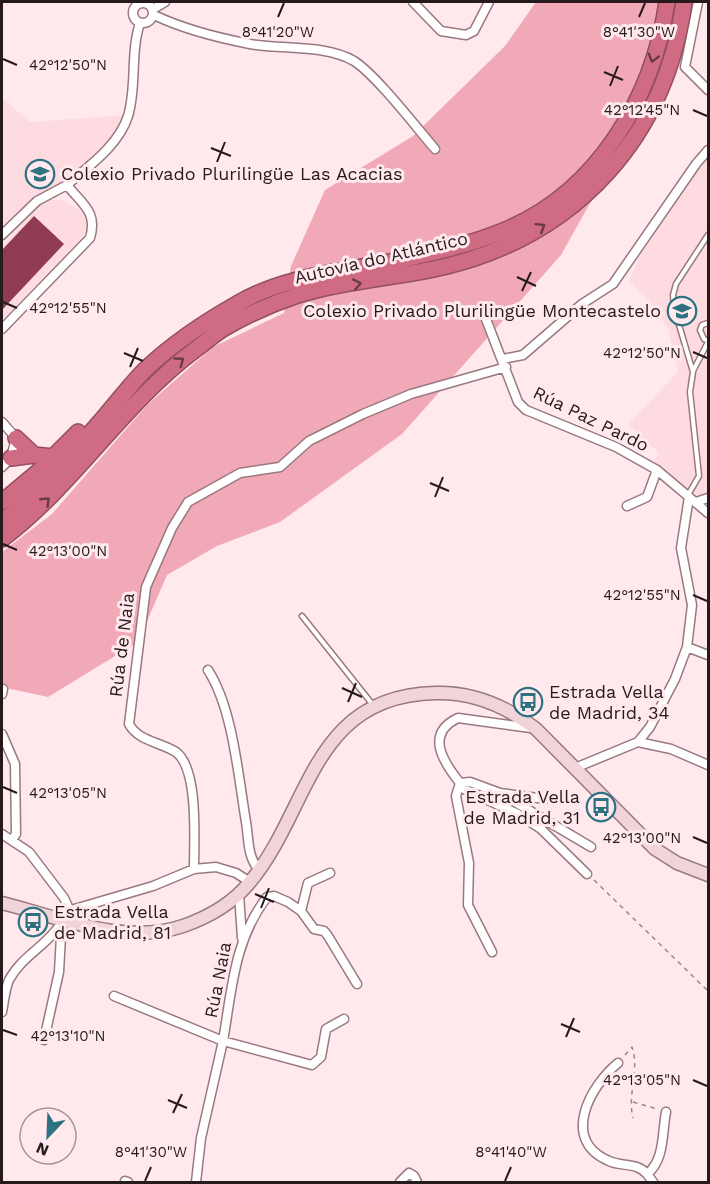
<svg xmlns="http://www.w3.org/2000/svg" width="710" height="1184" viewBox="0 0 710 1184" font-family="'Work Sans',sans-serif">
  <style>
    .built { fill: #fedbe1 }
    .green { fill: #f1a9b8 }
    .building { fill: #8f3c52 }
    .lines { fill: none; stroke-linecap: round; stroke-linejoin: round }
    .lane-casing { stroke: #99797f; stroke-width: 7 }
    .street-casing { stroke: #99797f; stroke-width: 11 }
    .secondary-casing { stroke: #99797f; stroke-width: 15 }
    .highway-casing { stroke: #944f5f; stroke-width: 18 }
    .path { stroke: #9a888b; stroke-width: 1.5; stroke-dasharray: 4.5 4.5; stroke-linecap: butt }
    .lane { stroke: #fff; stroke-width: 4 }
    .street { stroke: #fff; stroke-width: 8 }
    .secondary { stroke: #f1d3da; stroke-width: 12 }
    .highway { stroke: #cf6c83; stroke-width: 15 }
    .oneway { stroke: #6a3b45 }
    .ticks { fill: none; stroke: #261a1c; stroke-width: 2 }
    .labels { text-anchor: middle; stroke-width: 6; stroke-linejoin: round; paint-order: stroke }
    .poi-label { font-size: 18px; fill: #261a1c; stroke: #ffe9ed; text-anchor: start }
    .street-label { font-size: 18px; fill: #261a1c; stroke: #ffe9ed }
    .ticks-label { font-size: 15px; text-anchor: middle; fill: #261a1c; stroke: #ffe9ed; stroke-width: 6; stroke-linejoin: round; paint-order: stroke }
  </style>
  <rect width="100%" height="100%" fill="#ffe9ed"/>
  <path class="built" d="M2,98L30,122L129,115L117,138L92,163L37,201L2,235Z
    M708,154V495L701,497L687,490L654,461L659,453L628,424L678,372L668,328L644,295L629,281L649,234L693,172Z
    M49,200H63L84,213L89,220L88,231L2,320V246L39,206Z"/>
  <path class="green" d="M536,2H682L680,42L561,255L402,434L280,522L217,546L167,575L138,642L48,697L2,687V552L52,514L147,405L213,347L284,313L291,266L325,190L413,136L505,46Z"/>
  <path class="building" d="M34,216L64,244L2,310V250Z"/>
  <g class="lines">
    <g class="lane-casing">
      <path id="lane" d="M708,323L702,325L700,330L704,339L708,341
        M693,371L708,342
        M688,495L699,476L690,392L693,372L674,308L673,295L676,284L708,235
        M302,616L373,705"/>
    </g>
    <g class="street-casing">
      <path id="street" d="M413,2L441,31L466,35L474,31L489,2
        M698,2L685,67L708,90
        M133 13a10 10 0 1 1 20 0a10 10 0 1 1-20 0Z
        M153,9L165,2
        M154,15C183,29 219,38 250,44C283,50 325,44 354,61C376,75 416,127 435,149
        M2,235L37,201L67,185
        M484,314L518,402L526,410L616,447L657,470L708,513
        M2,329L90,238C98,212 82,204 67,185C89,166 119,145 128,116C137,87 130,53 140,23
        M503,359L523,355L582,304L613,284L696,164L708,150
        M2,422L16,438L11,458L2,467
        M696,502L708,498
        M627,506L647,497L657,470
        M687,647L708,655
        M208,670C233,709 238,775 246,822C249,840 247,856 259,870
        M2,694L3,689
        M2,734L15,764L16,834L12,840
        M638,742L671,749L708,765
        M575,768L638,742L650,727L675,679L687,647L692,605L681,548L689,497
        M460,783L464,789L518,814L541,829L587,874
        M460,783L470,782L500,793L545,799
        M500,793L591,847
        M2,834L29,852L64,898L71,913
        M194,869C194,842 199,769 176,752C160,742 138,741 129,724L146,587L172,528L188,502L240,473L280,467L309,441L363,414L411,394L506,367
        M330,873L308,883L301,911L288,902L274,896L267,897C234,940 232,989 223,1041L312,1065L321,1057L326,1029L344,1019
        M239,894L242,938
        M71,910L153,886L194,869L216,867L236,873L250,882
        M301,911L314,929L324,931L328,936L357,984
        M492,952L468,905L469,863L456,796L460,783C444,763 424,734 458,718L531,728
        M114,996L223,1041L201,1138L196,1182
        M2,1012C4,1002 5,989 9,980C21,957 46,946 60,925
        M44,1040L59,972L62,918
        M618,1063C590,1086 560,1140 609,1161C622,1167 637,1162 647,1174
        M125,1181L128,1182
        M400,1182L409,1173L414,1176L417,1182
        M653,1182L647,1174C665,1160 662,1132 666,1112"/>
    </g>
    <g class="secondary-casing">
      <path id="secondary" d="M2,903C58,917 125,946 183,926C209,917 233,903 250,882C311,809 311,695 436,693C474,692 506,706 536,729L655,849L677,863L708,875"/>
    </g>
    <g class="highway-casing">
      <path id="highway" d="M16,438L34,455
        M11,458L34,455L53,457
        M2,502L38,472L78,432
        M2,522C41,490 73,453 106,415C120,399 133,381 148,367C175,342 205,322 237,304C282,277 338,272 389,262C428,254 466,246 503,231C597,193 653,98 667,2
        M2,539C75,484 123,403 196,349C206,342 215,333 226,327C247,315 274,303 298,295C346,280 398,278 447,266C579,233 666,135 684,2"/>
    </g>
    <path class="path" d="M594,880L708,991
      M625,1055L632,1047C640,1070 627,1094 633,1118
      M633,1102L657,1109"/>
    <use href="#lane" class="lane"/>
    <use href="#street" class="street"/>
    <use href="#secondary" class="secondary"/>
    <use href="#highway" class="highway"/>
  </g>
  <defs><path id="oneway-chevron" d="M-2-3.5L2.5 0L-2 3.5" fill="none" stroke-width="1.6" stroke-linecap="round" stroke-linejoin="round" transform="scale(1.5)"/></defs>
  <g class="oneway">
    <use href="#oneway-chevron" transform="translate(653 58) rotate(106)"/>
    <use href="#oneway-chevron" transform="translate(541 227) rotate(-32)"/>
    <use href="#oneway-chevron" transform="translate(357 284) rotate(-11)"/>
    <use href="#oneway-chevron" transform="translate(180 361) rotate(-37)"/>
    <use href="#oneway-chevron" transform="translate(46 501) rotate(-44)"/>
  </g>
  <path class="ticks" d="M278,17L284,3M639,17L645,3M3,59L17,65M604,72L623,80M610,86L618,66M693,110L707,116M211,148L231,156M217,162L225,142M517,277L536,286M522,291L531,272M3,302L17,308M693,352L707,358M124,353L143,361M130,367L138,348M430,483L449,491M435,497L443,477M3,544L17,550M693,595L707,601M342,688L362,697M348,702L356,683M3,787L17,793M693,837L707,843M255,894L274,902M261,908L269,888M561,1024L580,1032M3,1030L17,1035M566,1037L574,1018M693,1080L707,1086M168,1100L187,1108M173,1113L182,1094M145,1181L151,1167M505,1181L511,1167"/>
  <defs>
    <g id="school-ring" transform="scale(1.5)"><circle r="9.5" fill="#ffe9ed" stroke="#2e7282" stroke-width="1.5"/><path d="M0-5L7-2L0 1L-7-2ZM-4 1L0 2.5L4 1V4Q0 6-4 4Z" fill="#2e7282"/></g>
    <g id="bus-ring" transform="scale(1.5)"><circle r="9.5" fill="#ffe9ed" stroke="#2e7282" stroke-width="1.5"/><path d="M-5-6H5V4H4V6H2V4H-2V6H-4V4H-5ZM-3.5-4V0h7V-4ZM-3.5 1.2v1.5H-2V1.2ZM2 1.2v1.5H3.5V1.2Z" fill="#2e7282"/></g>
  </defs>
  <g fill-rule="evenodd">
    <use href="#school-ring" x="40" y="174"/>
    <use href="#school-ring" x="682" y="311"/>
    <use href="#bus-ring" x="528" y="702"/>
    <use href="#bus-ring" x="601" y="807"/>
    <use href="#bus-ring" x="33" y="922"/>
  </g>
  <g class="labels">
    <g class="poi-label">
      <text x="61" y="180">Colexio Privado Plurilingüe Las Acacias</text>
      <text x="661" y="317" text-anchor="end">Colexio Privado Plurilingüe Montecastelo</text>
      <text x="549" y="698">Estrada Vella<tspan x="549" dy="21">de Madrid, 34</tspan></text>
      <text x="580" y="803" text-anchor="end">Estrada Vella<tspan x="580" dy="21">de Madrid, 31</tspan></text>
      <text x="54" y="918">Estrada Vella<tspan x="54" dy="21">de Madrid, 81</tspan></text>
    </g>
    <g class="street-label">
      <text transform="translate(381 258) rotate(-13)" y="6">Autovía do Atlántico</text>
      <text transform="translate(591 419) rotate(26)" y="6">Rúa Paz Pardo</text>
      <text transform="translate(122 645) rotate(-83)" y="6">Rúa de Naia</text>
      <text transform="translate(218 980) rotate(-79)" y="6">Rúa Naia</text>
    </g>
  </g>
  <g class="ticks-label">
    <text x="639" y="37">8°41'30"W</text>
    <text x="278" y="37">8°41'20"W</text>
    <text x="68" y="70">42°12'50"N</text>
    <text x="642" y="115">42°12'45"N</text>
    <text x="68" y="313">42°12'55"N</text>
    <text x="642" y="358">42°12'50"N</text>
    <text x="68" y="556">42°13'00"N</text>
    <text x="642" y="600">42°12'55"N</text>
    <text x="68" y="798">42°13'05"N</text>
    <text x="642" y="843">42°13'00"N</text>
    <text x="68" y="1041">42°13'10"N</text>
    <text x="642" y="1085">42°13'05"N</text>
    <text x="151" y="1157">8°41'30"W</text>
    <text x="511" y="1157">8°41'40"W</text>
  </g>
  <rect width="710" height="1184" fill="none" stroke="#261a1c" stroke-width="6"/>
  <g transform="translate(48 1136) rotate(203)"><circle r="28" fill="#ffe9ed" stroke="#a89699" stroke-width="1.5"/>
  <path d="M0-4.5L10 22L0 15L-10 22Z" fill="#2e7282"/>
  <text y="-9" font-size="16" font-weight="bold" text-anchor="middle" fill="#261a1c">N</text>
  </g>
</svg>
